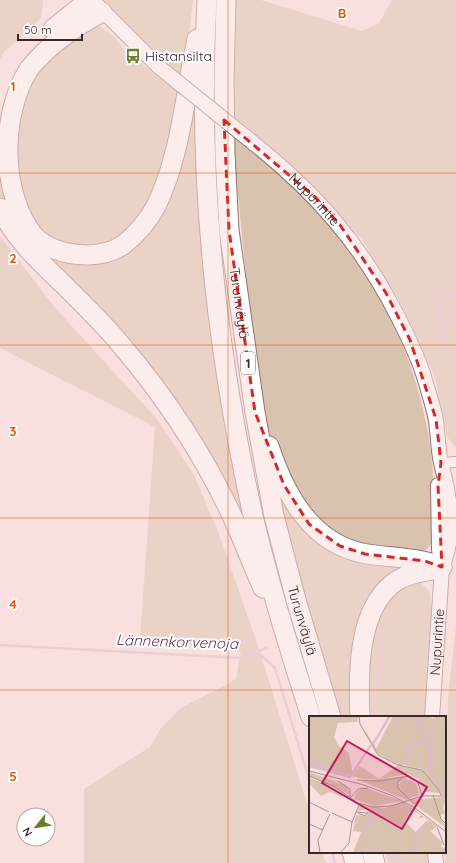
<svg xmlns="http://www.w3.org/2000/svg" width="456" height="863" viewBox="0 0 456 863" font-family="Quicksand,sans-serif">
  <style>
    .green { fill: #dac3ae }
    .lines { fill: none; stroke-linecap: round; stroke-linejoin: round }
    .stream { stroke: #dfb8d0; stroke-width: 2.5 }
    .street-casing { stroke: #96706e; stroke-width: 12 }
    .secondary-casing { stroke: #96706e; stroke-width: 16 }
    .highway-casing { stroke: #96706e; stroke-width: 21 }
    .street { stroke: #fff; stroke-width: 10 }
    .secondary { stroke: #fff; stroke-width: 14 }
    .highway { stroke: #fff; stroke-width: 19 }
    .secondary-bridge-casing { stroke: #96706e; stroke-width: 16; stroke-linecap: butt }
    .secondary-bridge { stroke: #fff; stroke-width: 14 }
    .marked { fill: none; stroke: #d62828; stroke-width: 3; stroke-dasharray: 8 5; stroke-linejoin: round }
    .grid { fill: none; stroke: #df560d; stroke-width: 1; stroke-opacity: 0.55 }
    .labels { text-anchor: middle; stroke-width: 4; stroke-linejoin: round; paint-order: stroke }
    .shield { fill: #fff; stroke: #736868; stroke-width: 1 }
    .shield-label { font-size: 13px; font-weight: bold; fill: #372727 }
    .poi-label { font-size: 14px; fill: #372727; stroke: #fff; text-anchor: start }
    .street-label { font-size: 14px; fill: #372727; stroke: #fff }
    .water-label { font-size: 15px; font-style: italic; fill: #643354; stroke: #fff }
    .inset-river { fill: none; stroke: #dfb8d0; stroke-width: 2 }
    .inset-road { fill: none; stroke: #ab9594; stroke-width: 1 }
    .view { fill: #c2185b; fill-opacity: 0.15; stroke: #c2185b; stroke-width: 2 }
    .inset-edge { fill: none; stroke: #372727; stroke-width: 2 }
    .grid-label { font-size: 13px; text-anchor: middle; font-weight: bold; fill: #df560d; stroke: #fff; stroke-width: 4; stroke-linejoin: round; paint-order: stroke }
  </style>
  <rect width="100%" height="100%" fill="#f9dfdd"/>
  <path class="green" d="M0,0H43L41,18L3,53L0,59Z
    M103,0H193L184,80L148,51Z
    M235,0H261L362,31L379,23L392,0H456V448L447,437L435,377L400,302L361,238L309,184L233,119Z
    M89,26C94,26 100,26 104,29C113,34 120,46 128,53C145,68 164,80 182,95L171,151L139,224L99,250L50,243L19,210L7,128L40,64Z
    M195,71L201,229L208,295L219,378L231,450L253,555C228,498 200,442 163,390C125,339 78,294 32,250C20,235 3,216 0,196C0,190 0,183 0,177C10,212 24,245 62,256C163,286 182,136 195,71Z
    M232,135C253,152 275,169 295,187C365,252 411,340 428,433C434,466 434,499 436,532L433,542L427,549L416,553L355,548L312,520L279,462L263,413L251,326Z
    M0,236L56,309L158,420L194,475L219,534L258,646L310,813V852H322L326,863H84V789L150,747L161,728L181,708L228,684L236,678L241,652L140,639L155,427L0,348Z
    M276,482L312,534L414,563L382,589L355,717H339L301,591Z
    M419,581L429,591L432,607L424,717H365L370,634L394,590Z
    M456,626V863H445L448,697Z
    M385,852H428L430,863H388Z"/>
  <g class="lines">
    <path class="stream" d="M456,305L451,308L453,319L456,320
      M445,345C445,341 445,336 444,332C441,315 424,303 449,292L456,295
      M456,350V348
      M373,631L383,634L375,693L376,717
      M0,645L240,658L257,652L275,668L310,782
      M257,652L267,648
      M332,852L335,863
      M393,852L395,863"/>
    <g class="street-casing">
      <path id="street" d="M441,463L456,462"/>
    </g>
    <g class="secondary-casing">
      <g id="secondary">
        <path d="M96,4L159,67"/>
        <path id="s1" d="M252,142C316,193 361,244 398,317C408,337 419,358 425,380C429,394 434,408 436,421C438,435 438,450 441,463C450,495 456,536 442,567"/>
        <path id="s2" d="M432,717L442,567L439,549L438,485"/>
        <path d="M435,852L436,863"/>
      </g>
    </g>
    <g class="highway-casing">
      <g id="highway">
        <path d="M207,0C197,174 216,351 254,520C270,587 290,652 311,717"/>
        <path id="s3" d="M226,0L224,80L225,154L229,230L255,412L274,516L296,600L331,717"/>
        <path d="M102,12C75,27 49,44 29,69C0,115 0,195 35,237C56,257 99,261 123,245C136,235 148,221 156,206C181,155 185,94 197,39"/>
        <path d="M53,29L89,0"/>
        <path d="M0,208C15,239 39,261 63,284C83,304 104,324 122,346C166,398 204,455 233,518C244,541 252,565 263,588"/>
        <path d="M269,446C285,495 312,545 367,554C392,558 418,557 442,567"/>
        <path d="M360,717C358,675 357,605 398,580C411,572 428,572 442,567"/>
        <path d="M352,852L355,863"/>
        <path d="M372,852L375,863"/>
      </g>
    </g>
    <use href="#street" class="street"/>
    <use href="#secondary" class="secondary"/>
    <use href="#highway" class="highway"/>
    <g class="secondary-bridge-casing">
      <path id="secondary-bridge" d="M159,67L252,142"/>
    </g>
    <use href="#secondary-bridge" class="secondary-bridge"/>
  </g>
  <path d="M0 0H456V863H0ZM224,120L316,198L340,225L386,293L410,340L436,419L441,463L438,486L442,567L425,561L365,554L340,546L309,524L284,485L255,412L229,230Z" fill="#f9dfdd" fill-opacity=".55" fill-rule="evenodd"/>
  <path class="marked" d="M224,120L316,198L340,225L386,293L410,340L436,419L441,463L438,486L442,567L425,561L365,554L340,546L309,524L284,485L255,412L229,230Z"/>
  <path class="grid" d="M228,0V863M0,173H456M0,345H456M0,518H456M0,690H456"/>
  <defs>
    <g id="bus-bare" transform="scale(1.2)"><path d="M-5-6H5V4H4V6H2V4H-2V6H-4V4H-5ZM-3.5-4V0h7V-4ZM-3.5 1.2v1.5H-2V1.2ZM2 1.2v1.5H3.5V1.2Z" fill="#667e31" stroke="#fff" stroke-width="2.5" paint-order="stroke"/></g>
  </defs>
  <g fill-rule="evenodd">
    <use href="#bus-bare" x="133" y="56"/>
  </g>
  <g class="labels">
    <rect class="shield" x="241" y="352" width="14" height="22" rx="3"/>
    <g class="shield-label">
      <text x="248" y="368">1</text>
    </g>
    <g class="poi-label">
      <text x="145" y="61">Histansilta</text>
    </g>
    <g class="street-label">
      <text dy="5" stroke="none"><textPath href="#s1" startOffset="85">Nupurintie</textPath></text>
      <text dy="5" stroke="none"><textPath href="#s3" startOffset="304">Turunväylä</textPath></text>
      <text dy="5" stroke="none"><textPath href="#s3" startOffset="628">Turunväylä</textPath></text>
      <text dy="5" stroke="none"><textPath href="#s2" startOffset="75">Nupurintie</textPath></text>
    </g>
    <g class="water-label">
      <text transform="translate(177 642) rotate(2)" y="5">Lännenkorvenoja</text>
    </g>
  </g>
  <g transform="translate(309 716)">
    <rect width="137" height="137" fill="#f9dfdd"/>
    <path d="M0,0H50L48,6L29,7L25,21L30,30L40,37L44,58L51,50L70,63L89,49L113,54L131,77L117,76L109,63L99,58L70,63H56L0,50ZM79,0H82L65,27L67,33L84,0H120L124,3L125,0H137V79H132L113,53L86,47L68,37L51,7L64,27ZM0,56L37,69L41,79L0,60ZM99,60L110,71L99,61L88,67L100,85L52,65ZM0,62L15,67L36,82L21,76L12,80L0,67ZM94,62L107,67L110,79L99,83L89,70ZM57,72L93,85L65,90L45,83L48,75ZM137,81L134,93L137,97L131,99L137,112L100,84ZM94,86L128,110L122,115L123,117L133,126L132,131L137,133V137H44L52,116L44,115L47,99L58,100V93L49,95L51,89L76,92ZM104,95L112,99L109,103L115,101L120,105L108,117L95,105Z" fill="#dac3ae" fill-rule="evenodd"/>
    <path class="inset-river" d="M103,0L114,15L121,35V52L130,71L137,76M64,28L81,0M0,42L19,55M90,49L98,43L99,28L117,27M0,50L41,61L62,29M53,137L55,117L66,97L62,94M106,137L107,117L119,105"/>
    <path class="inset-road" d="M50,0L51,8L69,39L89,49L113,54L129,73L132,79M0,55L55,69L84,80L106,92L137,116M0,60L24,70L49,87L64,91L82,90L113,80H137M95,61L89,65V72L105,88M48,64L72,65L99,60L109,66L113,80M29,65L41,73V82M124,79L132,103L137,108M42,81L49,73L59,72M0,86L20,96M47,96L58,97L56,100L49,97M23,97L43,106M0,108L14,114M128,111L135,129M11,137L9,124L21,98M31,137L40,127L43,106L51,87"/>
    <path class="view" d="M38,25L118,71L93,113L13,67Z"/>
    <rect width="137" height="137" class="inset-edge"/>
  </g>
  <g class="grid-label">
    <text x="342" y="18">B</text>
    <text x="13" y="91">1</text>
    <text x="13" y="263">2</text>
    <text x="13" y="436">3</text>
    <text x="13" y="609">4</text>
    <text x="13" y="781">5</text>
  </g>
  <g transform="translate(36 827) rotate(240)"><circle r="19" fill="#ffffff" stroke="#afa9a9"/>
  <path d="M0-3L7 15L0 10L-7 15Z" fill="#667e31"/>
  <text y="-6" font-size="11" font-weight="bold" text-anchor="middle" fill="#372727">N</text>
  </g>
  <path d="M18 34v6h64v-6" fill="none" stroke="#372727" stroke-width="2"/>
  <text x="24" y="34" font-size="12" fill="#372727" stroke="#ffffff" stroke-width="3" paint-order="stroke">50 m</text>
</svg>
